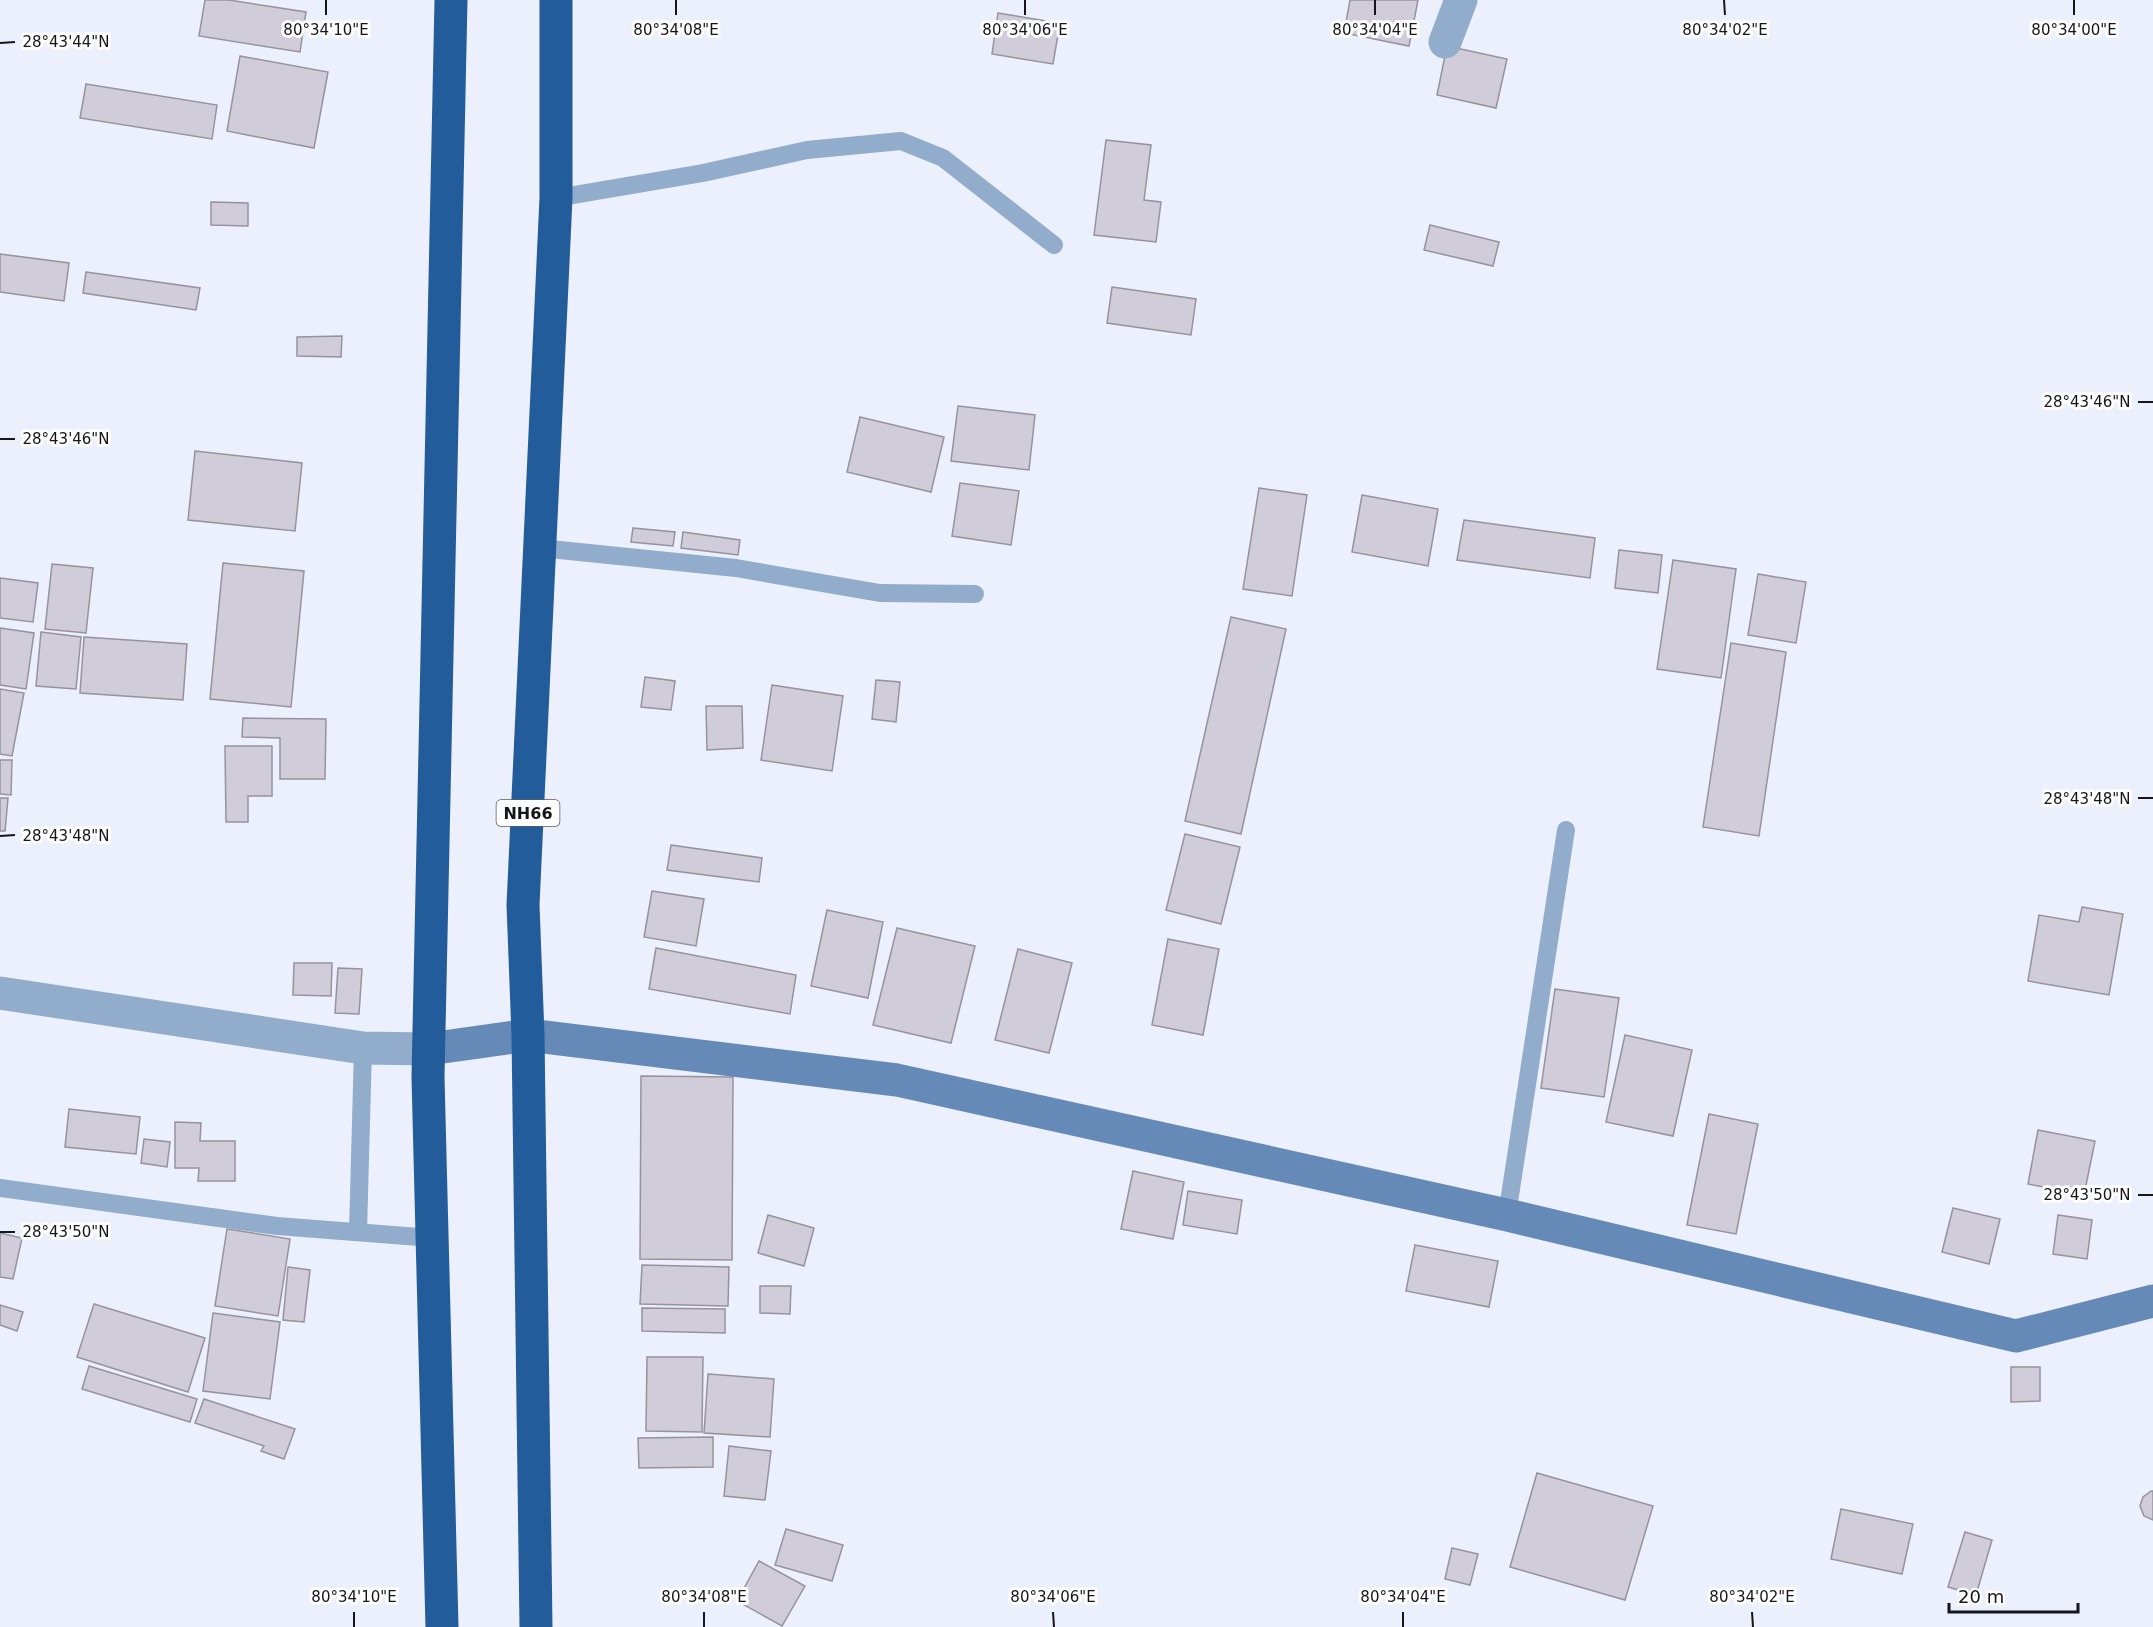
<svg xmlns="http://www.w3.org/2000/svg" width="2153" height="1627" viewBox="0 0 2153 1627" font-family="'DejaVu Sans',sans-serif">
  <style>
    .building { fill: #d0ccd9; stroke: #96929e; stroke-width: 1.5 }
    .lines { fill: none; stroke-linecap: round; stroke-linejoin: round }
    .lane { stroke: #92accb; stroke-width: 18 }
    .street { stroke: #92accb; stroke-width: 33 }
    .secondary { stroke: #658ab8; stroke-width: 33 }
    .highway { stroke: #225c9b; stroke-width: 33 }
    .ticks { fill: none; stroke: #15161a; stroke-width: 2 }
    .labels { text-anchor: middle; stroke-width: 6; stroke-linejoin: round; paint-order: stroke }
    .shield { fill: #fdfdfd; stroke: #5b5b5e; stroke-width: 1.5 }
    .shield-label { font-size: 16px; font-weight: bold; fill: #15161a }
    .ticks-label { font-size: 15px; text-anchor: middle; fill: #15161a; stroke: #fdfdfd; stroke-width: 6; stroke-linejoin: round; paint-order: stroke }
  </style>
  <rect width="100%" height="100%" fill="#eceffc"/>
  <path class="building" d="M205,0H229L306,12L300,52L199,36Z
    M1350,0H1418L1409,46L1344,33Z
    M998,13L1060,23L1053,64L992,54Z
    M1447,46L1507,59L1496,108L1437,95Z
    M240,56L328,72L314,148L227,131Z
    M86,84L217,105L212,139L80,118Z
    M1106,140L1151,145L1144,200L1161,202L1156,242L1094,235Z
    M211,202L248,203V226L211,225Z
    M1430,225L1499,242L1493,266L1424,250Z
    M0,254L69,263L64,301L0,292Z
    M86,272L200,288L196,310L83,293Z
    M1112,287L1196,299L1191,335L1107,323Z
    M342,336L341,357L297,356V337Z
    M958,406L1035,415L1029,470L951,461Z
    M860,417L944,437L931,492L847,472Z
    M195,451L302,463L295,531L188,520Z
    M960,483L1019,491L1011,545L952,536Z
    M1259,488L1307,495L1292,596L1243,589Z
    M1362,495L1438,509L1428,566L1352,552Z
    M1464,520L1595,538L1590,578L1457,560Z
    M633,528L675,532L673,546L631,542Z
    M683,532L740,540L738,555L681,548Z
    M1619,550L1662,555L1658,593L1615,588Z
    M1673,560L1736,569L1721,678L1657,669Z
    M223,563L304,571L291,707L210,699Z
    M52,564L93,568L86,633L45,629Z
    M1758,574L1806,582L1796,643L1748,635Z
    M0,578L38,583L33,622L0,618Z
    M1231,617L1286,629L1241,834L1185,821Z
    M0,628L34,633L26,689L0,685Z
    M41,632L81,637L76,689L36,686Z
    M84,637L187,644L183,700L80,693Z
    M1731,643L1786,652L1759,836L1703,827Z
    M645,677L675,681L671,710L641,707Z
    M876,680L900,682L896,722L872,719Z
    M772,685L843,696L832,771L761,760Z
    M0,689L24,693L12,756L0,754Z
    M706,706H742L743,748L707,750Z
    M243,718L326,719L325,779H280V738L242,737Z
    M225,746H272V796H248V822H226Z
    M0,760H12L11,795L0,794Z
    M0,798H8L5,831H0Z
    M1185,834L1240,847L1221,924L1166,910Z
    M671,845L762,858L759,882L667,870Z
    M652,891L704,899L696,946L644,937Z
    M2082,907L2123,914L2109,995L2028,981L2039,915L2079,922Z
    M827,910L883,922L868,998L811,986Z
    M897,928L975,946L951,1043L873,1025Z
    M1168,939L1219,949L1203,1035L1152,1025Z
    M656,948L796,975L790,1014L649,989Z
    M1018,949L1072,963L1049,1053L995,1040Z
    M294,963H332L331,996L293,995Z
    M338,968L362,969L359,1014L335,1013Z
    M1555,989L1619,998L1604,1097L1541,1088Z
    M1625,1035L1692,1050L1673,1136L1606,1122Z
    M641,1076L733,1077L732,1260L640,1259Z
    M69,1109L140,1117L136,1154L65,1147Z
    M1709,1114L1758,1124L1736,1234L1687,1225Z
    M175,1122L201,1123L200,1141H235V1181H198L199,1168H175Z
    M2038,1130L2095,1141L2084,1195L2028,1184Z
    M144,1139L170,1142L167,1167L141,1163Z
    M1133,1171L1184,1182L1173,1239L1121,1229Z
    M1188,1191L1242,1200L1237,1234L1183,1225Z
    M1953,1208L2000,1219L1989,1264L1942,1252Z
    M768,1215L814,1228L804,1266L758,1253Z
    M2058,1215L2092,1220L2087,1259L2053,1254Z
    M227,1229L290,1239L278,1316L215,1306Z
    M0,1233L22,1238L13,1279L0,1277Z
    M1415,1245L1498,1261L1489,1307L1406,1291Z
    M642,1265L729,1267L728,1306L640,1304Z
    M288,1267L310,1270L304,1322L283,1320Z
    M760,1286H791L790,1314L760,1313Z
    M94,1304L205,1338L188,1392L77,1357Z
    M0,1305L23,1312L17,1331L0,1325Z
    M642,1308L725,1309V1333L642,1331Z
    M213,1313L280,1322L270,1399L203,1391Z
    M647,1357H703L702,1432L646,1431Z
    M89,1366L197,1399L190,1422L82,1389Z
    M2011,1367H2040V1401L2011,1402Z
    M708,1374L774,1379L770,1437L704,1433Z
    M204,1399L295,1429L284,1459L261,1451L264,1446L195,1423Z
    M713,1437V1467L639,1468L638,1438Z
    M729,1446L771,1451L765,1500L724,1496Z
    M1537,1473L1653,1506L1625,1600L1510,1567Z
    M2151,1491H2153V1520L2144,1516L2140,1506L2143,1497Z
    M1841,1509L1913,1524L1902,1574L1831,1559Z
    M786,1529L843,1545L832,1581L775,1565Z
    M1965,1532L1992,1540L1976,1595L1948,1587Z
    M1452,1548L1478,1554L1470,1585L1445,1579Z
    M759,1561L805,1586L782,1626L737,1601Z"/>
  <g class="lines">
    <path class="lane" d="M556,198L703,173L807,150L901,141L943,158L1054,245
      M540,548L736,568L880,593L975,594
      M0,1188L277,1226L432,1238
      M1507,1215L1566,830
      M358,1232L363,1048"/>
    <path class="street" d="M1445,42L1461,0
      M0,993L363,1048L429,1049"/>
    <path class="secondary" d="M429,1049L528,1035L897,1080L1507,1215L2016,1336L2153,1301"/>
    <path class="highway" d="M442,1627L428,1077L451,0
      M536,1627L528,1035L523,905L556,198V0"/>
  </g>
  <path class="ticks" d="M326,0V15M676,0V15M1025,0V15M1375,0V15M1724,0L1725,15M2074,0V15M0,43L15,42M2138,402H2153M0,439H15M2138,798H2153M0,836L15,835M2138,1195H2153M0,1232H15M354,1612V1627M704,1612V1627M1053,1612L1054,1627M1403,1612V1627M1752,1612L1753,1627"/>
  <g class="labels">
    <rect class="shield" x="496.5" y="800" width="63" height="26" rx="4.5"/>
    <g class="shield-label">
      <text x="528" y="819">NH66</text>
    </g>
  </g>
  <g class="ticks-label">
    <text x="326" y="35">80°34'10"E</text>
    <text x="676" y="35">80°34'08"E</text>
    <text x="1025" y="35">80°34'06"E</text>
    <text x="1375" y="35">80°34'04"E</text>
    <text x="1725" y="35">80°34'02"E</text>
    <text x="2074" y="35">80°34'00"E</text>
    <text x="66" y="47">28°43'44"N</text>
    <text x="2087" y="407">28°43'46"N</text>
    <text x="66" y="444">28°43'46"N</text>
    <text x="2087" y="804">28°43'48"N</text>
    <text x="66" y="841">28°43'48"N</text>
    <text x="2087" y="1200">28°43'50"N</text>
    <text x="66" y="1237">28°43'50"N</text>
    <text x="354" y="1602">80°34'10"E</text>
    <text x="704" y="1602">80°34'08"E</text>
    <text x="1053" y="1602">80°34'06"E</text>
    <text x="1403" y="1602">80°34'04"E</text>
    <text x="1752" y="1602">80°34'02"E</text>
  </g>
  <path d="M1949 1603v9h129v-9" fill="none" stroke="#15161a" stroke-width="3"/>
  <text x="1958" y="1603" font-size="18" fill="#15161a" stroke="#fdfdfd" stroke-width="4.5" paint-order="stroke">20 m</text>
</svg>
